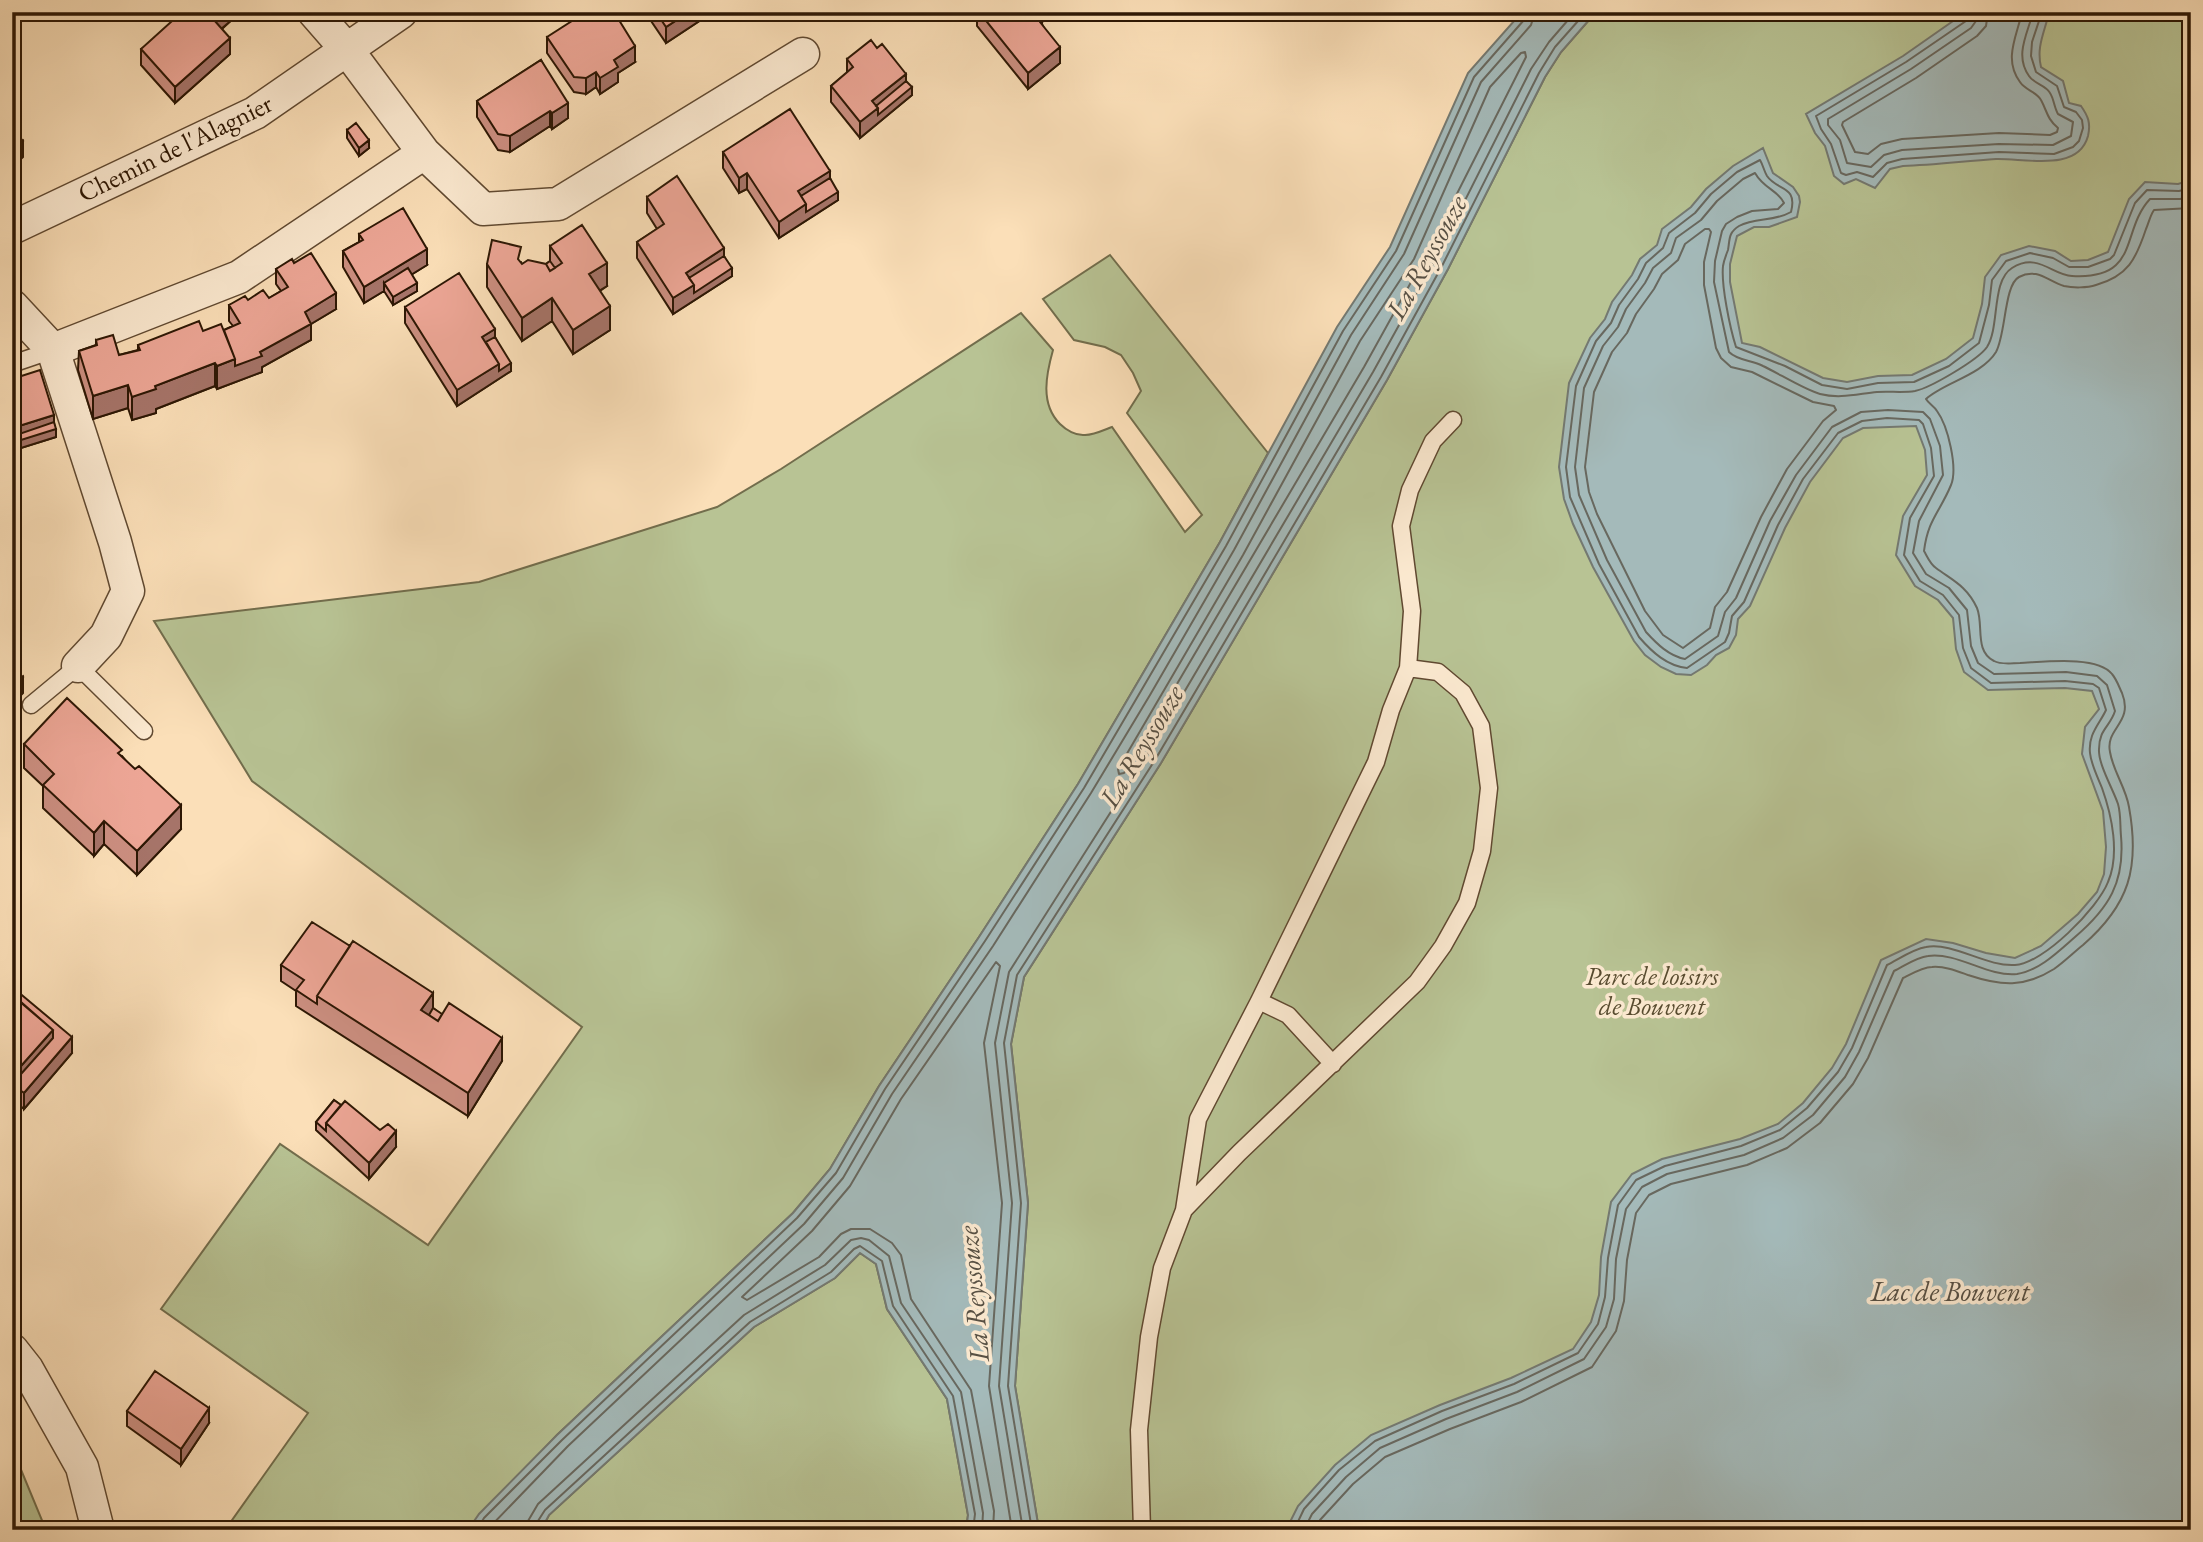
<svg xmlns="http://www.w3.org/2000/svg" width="2203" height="1542" viewBox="0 0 2203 1542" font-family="'EB Garamond',serif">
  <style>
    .green { fill: #b8c394; stroke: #726d4c; stroke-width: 2 }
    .water { fill: #a4baba; stroke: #747971; stroke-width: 2 }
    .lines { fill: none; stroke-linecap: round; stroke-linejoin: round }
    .shore { stroke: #68685f; stroke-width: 2 }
    .service-casing { stroke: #604931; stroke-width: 19 }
    .minor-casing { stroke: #604931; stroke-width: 35 }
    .service { stroke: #fcead1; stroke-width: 16 }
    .minor { stroke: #fcead1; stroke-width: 32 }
    .wall { fill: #cc8f81; stroke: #2d1704; stroke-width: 2 }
    .shaded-wall { fill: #a67469; stroke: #2d1704; stroke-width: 2 }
    .building { fill: #eda696; stroke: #2d1704; stroke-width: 2 }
    .labels { text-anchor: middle; stroke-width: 7; stroke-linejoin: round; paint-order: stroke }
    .street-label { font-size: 26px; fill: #2d1704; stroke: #fcead1 }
    .park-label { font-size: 26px; font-style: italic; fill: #574b2f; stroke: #fcead1 }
    .water-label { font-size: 28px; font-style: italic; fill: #575044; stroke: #fcead1 }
  </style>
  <rect width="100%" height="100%" fill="#fbdfb8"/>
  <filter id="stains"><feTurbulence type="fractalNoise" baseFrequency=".00286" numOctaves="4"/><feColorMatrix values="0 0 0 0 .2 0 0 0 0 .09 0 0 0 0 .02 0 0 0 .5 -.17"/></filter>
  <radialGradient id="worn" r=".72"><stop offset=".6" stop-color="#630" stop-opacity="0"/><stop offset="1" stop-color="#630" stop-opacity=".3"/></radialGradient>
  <path class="green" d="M1596,12H2191V1530H1039L1015,1386L1028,1203L1011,1044L1024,977L1161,763L1387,380L1448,269L1545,77L1561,52Z
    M1110,255L1268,453L1220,542L1078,784L979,937L879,1086L830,1169L793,1213L557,1435L468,1530H225L308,1413L161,1309L280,1144L428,1245L582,1027L252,781L154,621L479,582L717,507L781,469L1021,313L1053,350C1046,375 1040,404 1060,424C1066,430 1076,436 1085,435C1094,435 1104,430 1112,427L1185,532L1202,515L1127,413L1141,391L1133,373L1121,355L1105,347L1074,340L1043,299Z
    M860,1253L876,1264L887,1309L947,1399L968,1515L966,1530H541L549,1515L754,1327L835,1278Z
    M12,1448L46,1530H12Z"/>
  <path class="water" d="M1522,12H1596L1561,52L1545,77L1448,269L1387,380L1161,763L1024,977L1011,1044L1028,1203L1015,1386L1039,1530H966L968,1515L947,1399L887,1309L876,1264L860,1253L835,1278L754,1327L549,1515L541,1530H468L479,1514L557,1435L793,1213L830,1169L879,1086L979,937L1078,784L1220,542L1337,327L1390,247L1468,73Z
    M1966,12H2049C2045,32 2036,46 2041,67L2063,81L2069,103L2081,106C2088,116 2091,123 2088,136C2078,173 2024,158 1996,159C1965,161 1934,165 1903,166L1890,169L1875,188L1856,179L1844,184L1834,176L1825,146L1815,133L1806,114L1903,56Z
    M1763,148L1773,173L1793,187L1799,196L1800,202L1797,217L1769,227H1754L1737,236L1730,264V282L1742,343L1760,347L1823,378L1847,382L1878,376L1912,375L1946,359L1973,338L1982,304L1985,277L2001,255L2029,246L2055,251L2071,261L2088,260L2108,252L2129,199L2145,182L2178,184L2191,180V1530H1286L1298,1506L1335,1465L1371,1435L1440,1405L1511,1378L1573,1349L1591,1322L1599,1295L1601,1257L1611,1202L1632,1174L1662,1159L1740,1139L1778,1124L1803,1103L1832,1068L1846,1044L1881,960L1926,939L1953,943L1986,953L2015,958L2041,946L2078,914L2097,892L2104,874L2106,847L2103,811L2082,754L2085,727L2099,709L2092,691L2065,688L1988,690L1964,672L1956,649L1953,618L1938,600L1915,586L1896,555L1903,516L1927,475L1925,450L1916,426L1863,428L1843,438L1810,482L1785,528L1750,606L1738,619L1736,635L1729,648L1716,655L1707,665L1691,675L1676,674L1661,667L1645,655L1634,641L1593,567L1573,524L1564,499L1559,467L1569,383L1590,338L1605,319L1612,302L1632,275L1640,259L1657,245L1662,229L1691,207L1706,189L1733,166Z"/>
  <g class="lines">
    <path class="shore" d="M1969,12L1966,21L1906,62L1816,116L1821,129L1831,144L1841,173L1846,175L1857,172L1873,177L1887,163L1902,159L1999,152L2054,154L2073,147L2079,141L2083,128L2082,120L2076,112L2064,107L2057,86L2036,72L2031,56L2032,42L2042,12
      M1978,12L1976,21L1971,28L1911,69L1828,119V125L1840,140L1847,163L1871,167L1884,155L1902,150L1999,144L2053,145L2071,136L2073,122L2058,114C2054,107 2054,99 2050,93C2046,85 2034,84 2029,76C2014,55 2028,33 2033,12
      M1988,12L1986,26L1977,36L1916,78L1843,122L1842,125L1855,152L1868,154L1881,144L1902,139L1999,133L2050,135L2057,132L2058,128C2047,119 2047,111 2041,100C2037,92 2025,90 2020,82C2003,59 2017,36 2022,12
      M1525,52L1526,57L1425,257L1364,367L1138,750L1124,773L1119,774L1118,769L1243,555L1360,341L1414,259L1490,87L1521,53Z
      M1705,229H1709L1711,232L1704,262V285L1716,348L1721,358L1731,367L1752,372L1813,402L1834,406L1836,410L1823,421L1787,469L1761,517L1727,592L1715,607L1710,628L1683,648L1663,635L1645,611L1597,514L1589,492L1585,467L1594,392L1612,352L1627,333L1636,314L1654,289L1662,274L1678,260L1685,244Z
      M477,1530L484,1518L562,1440L797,1218L836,1173L885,1089L985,941L1084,788L1226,546L1343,331L1396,251L1474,77L1524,20L1526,12
      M487,1530L568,1446L804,1224L843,1178L892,1094L993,946L1091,793L1150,695L1234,550L1351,335L1404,254L1481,82L1531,25L1535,12
      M526,1530L528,1521L538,1504L744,1315L825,1265L851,1240L861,1238L869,1240L889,1256L901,1303L961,1392L983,1513L982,1530
      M535,1530L536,1524L545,1510L750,1322L831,1272L854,1249L860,1246L882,1261L893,1306L953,1396L975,1514L973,1530
      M993,1530L994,1511L971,1390L911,1299L901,1255L892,1243L870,1229H851L841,1234L819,1257L747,1300L742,1297L812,1231L850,1186L901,1099L996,962L1000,966L984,1043L1002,1203L989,1386L1012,1530
      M1023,1530L999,1386L1012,1203L995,1043L1009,972L1147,755L1373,372L1434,262L1531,69L1549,42L1575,12
      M1032,1530L1008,1386L1021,1203L1004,1043L1017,975L1155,760L1381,377L1442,266L1539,73L1555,47L1586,12
      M1294,1530L1304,1509L1339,1470L1375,1441L1442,1411L1514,1384L1578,1353L1598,1324L1605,1297L1608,1258L1618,1205L1636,1180L1665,1166L1741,1146L1780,1130L1807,1108L1838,1072L1852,1048L1887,965C1899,959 1913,949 1926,947C1954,942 1986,967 2015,965C2043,964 2098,908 2108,882C2120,854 2112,816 2102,788C2098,778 2091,764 2090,753C2088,734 2099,725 2106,710L2099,688L2093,684L2065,681L1991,683L1971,668L1963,648L1959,615L1943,595L1920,581L1904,555L1910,518L1934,476L1931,448L1923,424L1919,420L1887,418L1862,421L1838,433L1803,479L1778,525L1744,602L1732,616L1729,633L1725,642L1687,668C1667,666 1652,652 1639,637L1599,564L1570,497L1566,467L1576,386L1596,341L1611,323L1619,305L1638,279L1646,263L1663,248L1669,233L1695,213L1711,194L1737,172L1760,160C1763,165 1764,171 1767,176C1777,191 1798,185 1791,212C1774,222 1755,217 1739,226C1728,233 1730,239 1728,250C1726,255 1724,260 1723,266C1721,285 1730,328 1736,347L1785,366L1822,385L1847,389L1878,383L1914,382L1949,366L1979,343L1989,305L1992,280L2006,261L2030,253L2053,258L2069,267H2088L2110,259L2114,255L2135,203L2147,190L2179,191L2191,188
      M1304,1530L1312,1514L1346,1477L1380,1448L1446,1419L1517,1392L1584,1359L1606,1327L1614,1299L1616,1259L1626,1209L1642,1187L1667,1174L1744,1155L1783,1138L1813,1115L1845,1077L1859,1052L1894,971C1904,966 1917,957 1928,956C1958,952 1987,977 2017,974C2039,971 2059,951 2075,937C2109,908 2125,882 2121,836C2120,826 2121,814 2118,804C2113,789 2098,764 2099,749C2099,729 2110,727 2115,711L2107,685L2097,676L2066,672L1994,674L1978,663L1971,646L1967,610L1949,588L1926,574L1913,553L1919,521L1943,475L1940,446L1930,419L1923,412L1888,410L1861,412L1832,427L1796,475L1770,521L1736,598L1725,612L1718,636L1685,659C1669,656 1657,644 1646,632L1607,560L1579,495L1575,467L1584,388L1603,346L1618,327L1626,309L1645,283L1653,268L1671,253L1676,238L1701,220L1717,201L1743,179L1755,173C1764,189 1778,190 1784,203L1778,209L1752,211L1737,217L1726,224L1722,231L1715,261L1714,282L1729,352C1738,361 1752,360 1763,366C1778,373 1805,390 1820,394C1840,399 1857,394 1877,392C1889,391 1903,393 1915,391C1930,388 1978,360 1987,347C2000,327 1991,281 2012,268C2038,252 2052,275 2072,276C2141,280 2120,231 2150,199H2180L2191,197
      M1316,1530L1320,1520L1353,1484L1385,1457L1450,1429L1521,1402L1592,1367L1616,1331L1624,1301L1627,1260L1636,1213L1649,1195L1671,1184L1747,1165L1787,1148L1820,1123L1853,1084L1868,1058L1903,978C1911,974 1923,967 1932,967C1945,966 1957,971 1968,975C2001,986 2024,988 2054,969C2064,962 2073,953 2083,945C2129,905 2140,868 2129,807C2126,788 2113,771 2110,752C2105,728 2134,723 2122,693C2119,687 2117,680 2112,674C2097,655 2043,662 2020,663C2012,663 2001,665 1994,661C1974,651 1984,625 1977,608C1967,586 1952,580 1936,568C1930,564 1927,556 1924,551C1928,519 1940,512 1951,485C1958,468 1948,426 1937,411C1934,406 1929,404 1926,399C1943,383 1982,375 1996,352C2006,334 2004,285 2019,277C2037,267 2049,282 2064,286C2073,288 2087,288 2096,285C2128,276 2136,259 2146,229C2149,222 2150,216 2154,210L2191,208"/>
    <g class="service-casing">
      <path id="service" d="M12,364L53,350
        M31,705L78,666L144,731
        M1259,1001L1288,1015L1333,1064
        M1184,1210L1198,1119L1259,1001L1376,762L1391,710L1408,668L1412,611L1401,526L1410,490L1433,441L1453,420
        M1142,1530L1139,1430L1149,1337L1162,1268L1184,1210L1239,1153L1417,982L1443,946L1467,903L1482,851L1489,788L1481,726L1463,693L1438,672L1408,668"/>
    </g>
    <g class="minor-casing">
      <path id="minor" d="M314,12L348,51L424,153L483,209L558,204L803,54
        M12,228L255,113L401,12
        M12,306L53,350L239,277L424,153
        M53,350L115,542L128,591L106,636L78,666
        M12,1350L27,1369L82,1467L98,1530"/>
    </g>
    <use href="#service" class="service"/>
    <use href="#minor" class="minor"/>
  </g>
  <path class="wall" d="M240,12L222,29L230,54L175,103L141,65V49Z
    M645,12H713L666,43Z
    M977,12H1054L1042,22V24L1060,63L1028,89L977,26Z
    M547,37L635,62L618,73V82L600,94L596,87L586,94L574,92L547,53Z
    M847,59L906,81L912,95L860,138L831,102V86L847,73Z
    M541,60L568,118L552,129L550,126L510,152L498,150L477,117V101Z
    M347,130L369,148L359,156L347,138Z
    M723,152L830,178L838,200L779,238L747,189L739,193L723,168Z
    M647,197L724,256L732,276L673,314L637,258V242L657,229L647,213Z
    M359,234L427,265L411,275L417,291L393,305L384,291L364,303L343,267V251L359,242Z
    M550,246L607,286L600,291L610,330L573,354L552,321L522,341L487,287V264L521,262L522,264H546L550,261Z
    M294,263L336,309L311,324V340L262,367V372L217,389L215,386L156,409V413L132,420L128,408L93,419L78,370L79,351L96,345V340L119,355L138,350V345L203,331L224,330L233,326L229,321V305L248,300L269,298L281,291L276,284V269Z
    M405,307L495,337L511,371L457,406L405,323Z
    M12,379L54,423L56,437L21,448L18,437Z
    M24,744L122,756L181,829L137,875L104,844L94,856L43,808V786L24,768Z
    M281,965L433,1008L502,1061L468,1116L296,1006V991L281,981Z
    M12,980L17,991L72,1053L24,1109L12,1099Z
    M334,1100L396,1147L369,1179L316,1130V1122Z
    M127,1411L209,1423L181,1465L127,1426Z"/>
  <path class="shaded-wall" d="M223,12L240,13L214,35V20Z
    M689,12H713L666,43V27Z
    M1041,12H1054L1042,22L1040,38Z
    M230,38V54L175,103V87Z
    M635,46V62L618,73V82L600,94V78L614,60Z
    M1060,47V63L1028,89V73Z
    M596,72V87L586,94V78Z
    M906,74V89L912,87V95L860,138V122L872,101Z
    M568,103V118L552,129V113Z
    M550,111V126L510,152V136Z
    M369,140V148L359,156V148Z
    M23,141V157L12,167V151Z
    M830,171V186L801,204L798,191Z
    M747,173V189L739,193V178Z
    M838,192V200L779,238V222L806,204Z
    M724,248V264L690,286L686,273Z
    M427,249V265L388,289L384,283V291L364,303V287Z
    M607,263V286L589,297V274Z
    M732,268V276L673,314V298L694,285Z
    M417,283V291L393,305V297Z
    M336,293V309L311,324V340L262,367V372L217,389V366L235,359L260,352L305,312Z
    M552,298V321L522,341V318Z
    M610,306V330L573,354V330Z
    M495,329V345L486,350L482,337Z
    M215,363V386L156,409V413L132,420V397L155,386Z
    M511,363V371L457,406V390L499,364Z
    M128,385V408L93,419V396Z
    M54,415V429H56V437L21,448L19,426Z
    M18,422V437L12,439V423Z
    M23,677V693L12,704V688Z
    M181,805V829L137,875V851Z
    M104,821V844L94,856V833Z
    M17,983V1006L12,1002V988Z
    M433,993V1016L425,1028L421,1010Z
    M53,1030V1053L21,1090V1066Z
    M72,1037V1053L24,1109V1093Z
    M502,1038V1061L468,1116V1093Z
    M396,1131V1147L369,1179V1163Z
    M209,1408V1423L181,1465V1449Z"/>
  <path class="building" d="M182,12H223L214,20L230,38L175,87L141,49Z
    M586,12H614L635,46L614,60L618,67L600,78L596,72L586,78L574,77L547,37Z
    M656,12H689L666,27Z
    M979,12H1041L1040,22L1060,47L1028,73Z
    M871,40L877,48L882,44L906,74L872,101L878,108L860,122L831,86L853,67L847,59Z
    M541,60L568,103L552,113L550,111L510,136L498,134L477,101Z
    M906,81L912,87L878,115V108L876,106Z
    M790,109L830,171L798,191L806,204L779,222L747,173L739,178L723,152Z
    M356,123L369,140L359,148L347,130Z
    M12,129L23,141L12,151Z
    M677,176L724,248L686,273L694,285L673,298L637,242L664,224L647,197Z
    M830,178L838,192L806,212V204L801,196Z
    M403,208L427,249L364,287L343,251L363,240L359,234Z
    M582,225L607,263L589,274L610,306L573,330L552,298L522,318L487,264L492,240L521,247L518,259L522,264L528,260L546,264L550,271L562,263L550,246Z
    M311,253L336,293L305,312L311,324L260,352L262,356L235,366V359L224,330L240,323L229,305L245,296L248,300L263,290L269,298L288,287L276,269L292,259L294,263Z
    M724,256L732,268L694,293V285L689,278Z
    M550,261L555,268L550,271L546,264Z
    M408,268L417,283L393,297L384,283Z
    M459,273L495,329L482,337L499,364L457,390L405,307Z
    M199,321L203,331L221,324L235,359L217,366L215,363L155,386L156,389L132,397L128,385L93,396L79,351L97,345L96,340L113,335L119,355L140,350L138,345Z
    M495,337L511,363L499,371V364L486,342Z
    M40,370L54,415L19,426L18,422L12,423V379Z
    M54,422L56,429L21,440L19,434Z
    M12,667L23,677L12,688Z
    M67,698L122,750L118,753L135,769L139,766L181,805L137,851L104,821L94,833L43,785L54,774L24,744Z
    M312,922L350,946L317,996V1004L296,990L304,980L281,965Z
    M353,941L433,993L421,1010L438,1021L449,1003L502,1038L468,1093L317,996Z
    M12,980L17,983L12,988Z
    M17,991L72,1037L24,1093L12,1084V1066L21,1074L53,1038V1030L13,995Z
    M12,995L53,1030L21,1066L12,1059Z
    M433,1008L442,1014L438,1021L429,1015Z
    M334,1100L341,1105L326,1123V1131L316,1122Z
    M345,1101L380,1130L388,1124L396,1131L369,1163L326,1123Z
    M155,1371L209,1408L181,1449L127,1411Z"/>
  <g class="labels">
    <g class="street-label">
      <text transform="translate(175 148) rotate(-26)" y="9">Chemin de l'Alagnier</text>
    </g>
    <g class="park-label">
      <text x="1652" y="985">Parc de loisirs<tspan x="1652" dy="30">de Bouvent</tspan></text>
    </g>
    <g class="water-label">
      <text transform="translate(1426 257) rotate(-61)" y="10">La Reyssouze</text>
      <text transform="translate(1141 746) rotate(-59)" y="10">La Reyssouze</text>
      <text x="1950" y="1301">Lac de Bouvent</text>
      <text transform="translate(973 1294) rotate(-95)" y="10">La Reyssouze</text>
    </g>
  </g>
  <rect width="2203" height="1542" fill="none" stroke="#fbdfb8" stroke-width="42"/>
  <rect x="14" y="14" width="2175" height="1514" fill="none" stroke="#2d1704" stroke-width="3.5"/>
  <rect x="21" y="21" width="2161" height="1500" fill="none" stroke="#2d1704" stroke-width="2"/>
  <rect width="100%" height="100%" filter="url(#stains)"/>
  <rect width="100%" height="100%" fill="url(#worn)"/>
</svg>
